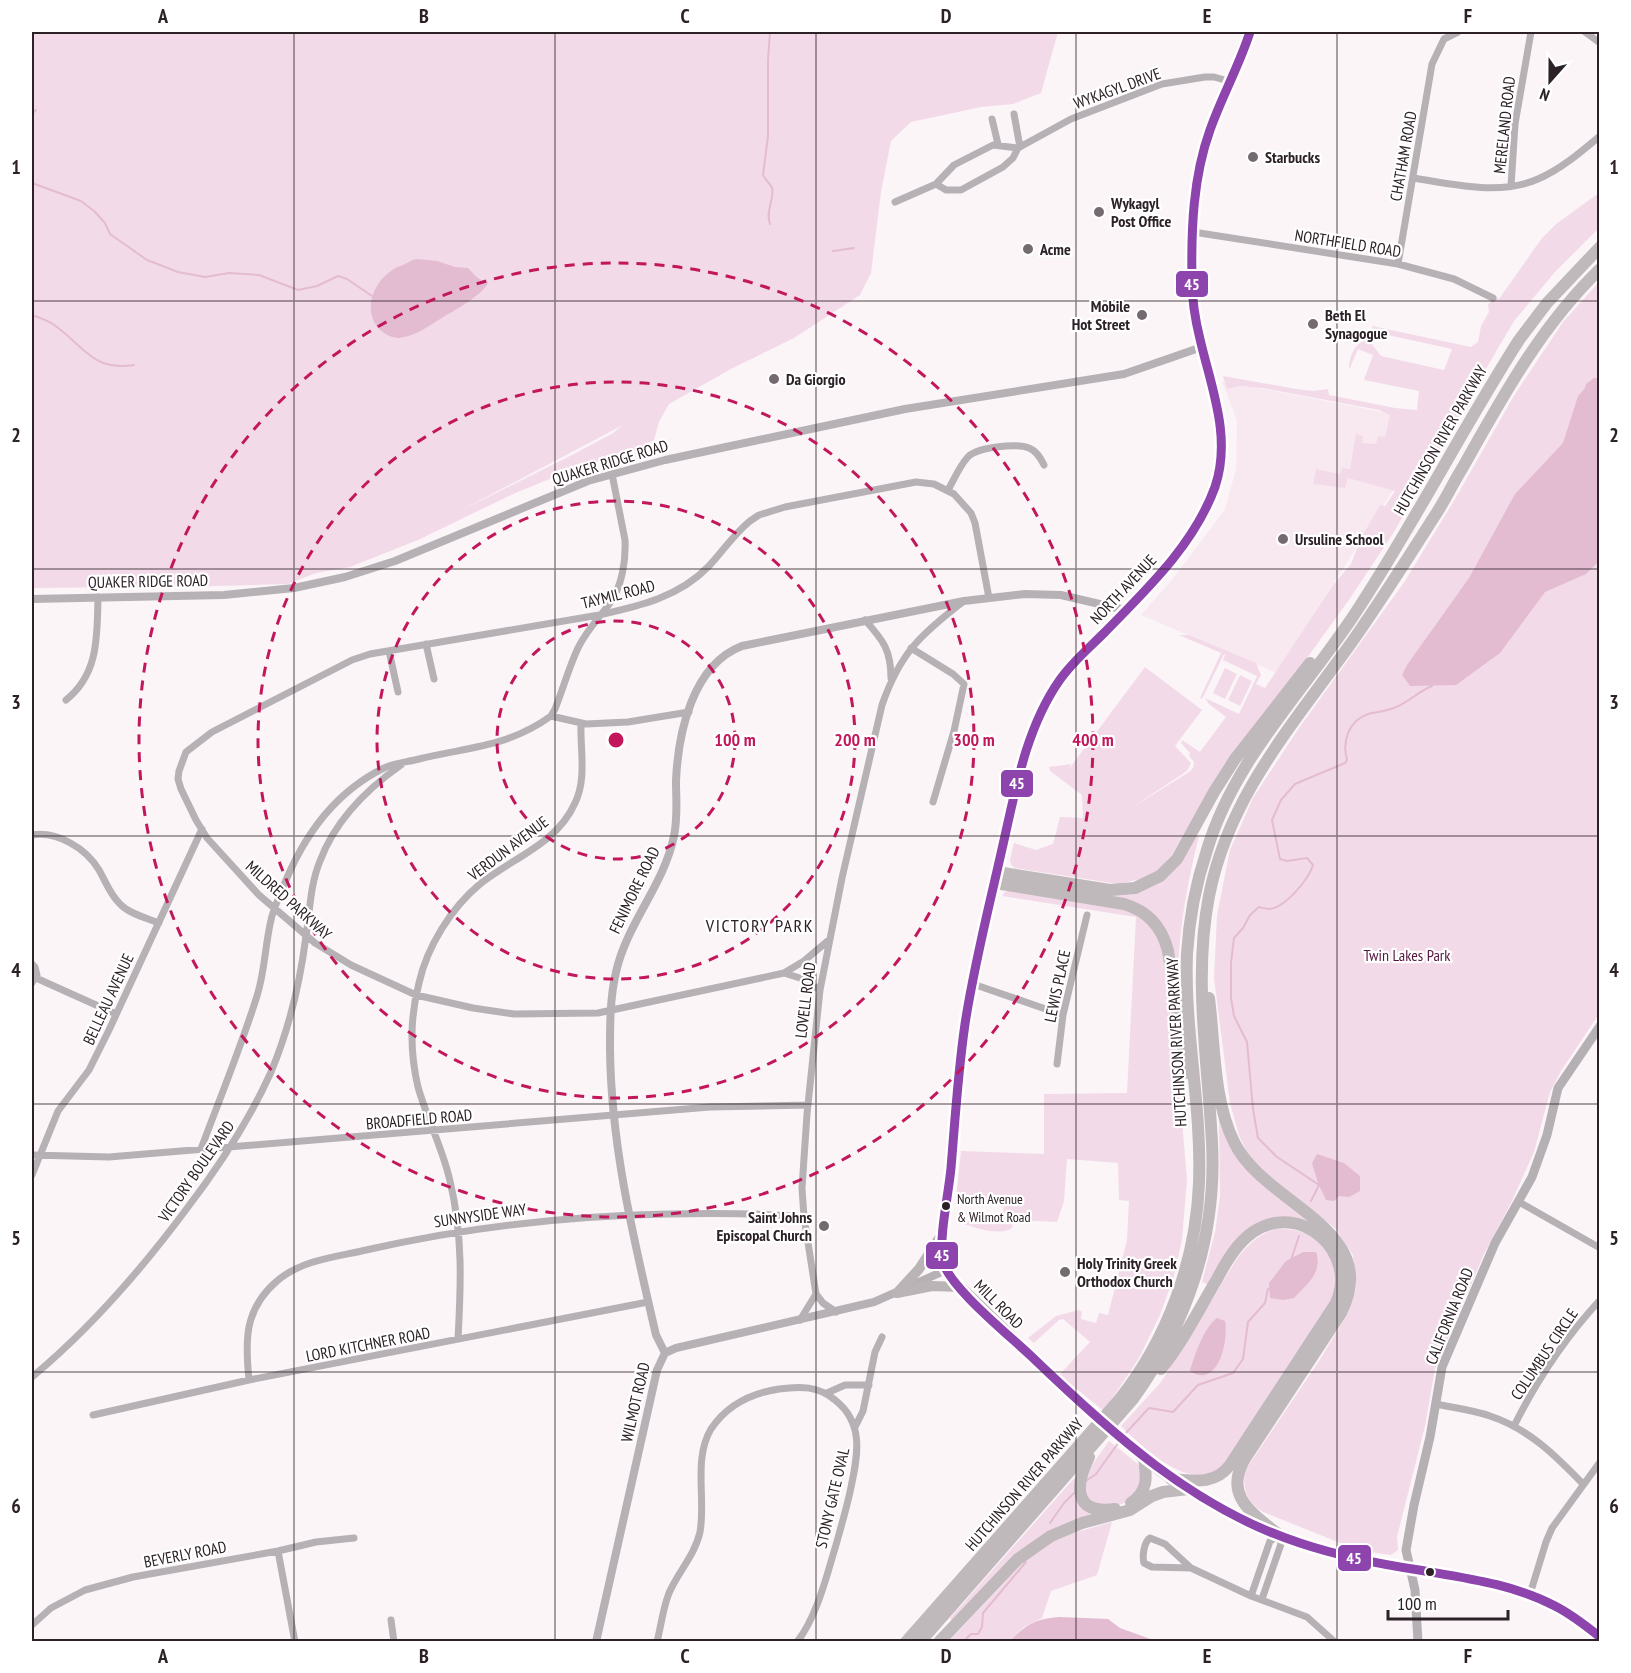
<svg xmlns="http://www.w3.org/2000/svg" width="1631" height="1673" viewBox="0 0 1631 1673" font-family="'PT Sans Narrow',sans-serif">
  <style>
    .built { fill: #f8e9f1 }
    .green { fill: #f3dae8; fill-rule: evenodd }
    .water { fill: #e3bcd2 }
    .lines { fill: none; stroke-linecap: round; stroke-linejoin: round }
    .stream { stroke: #e3bcd2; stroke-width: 2 }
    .minor { stroke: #b6b1b4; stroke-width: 7 }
    .tertiary { stroke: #b6b1b4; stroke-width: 8 }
    .secondary { stroke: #b5b0b3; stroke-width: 9 }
    .primary { stroke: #bab4b7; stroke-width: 10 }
    .motorway { stroke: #bfb9bc; stroke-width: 12 }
    .primary-bridge { stroke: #bab4b7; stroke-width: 10 }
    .bus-1-casing { stroke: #fff; stroke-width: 14 }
    .bus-1 { stroke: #8e44ad; stroke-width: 9 }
    .grid { fill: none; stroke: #2c2127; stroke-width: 1.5; stroke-opacity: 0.55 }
    .ring { fill: none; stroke: #c2185b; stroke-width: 3; stroke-dasharray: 10 8 }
    .poi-dot { fill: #746b70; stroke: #fff; stroke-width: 2 }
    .bus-dot { fill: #2c2127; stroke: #fff; stroke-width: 2 }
    .labels { text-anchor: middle; stroke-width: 4.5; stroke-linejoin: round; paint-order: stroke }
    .bus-label { font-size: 14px; fill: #2c2127; stroke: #fff; text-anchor: start }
    .street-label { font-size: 16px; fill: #2c2127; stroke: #fff }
    .poi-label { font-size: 16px; font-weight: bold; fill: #2c2127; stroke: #fff; text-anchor: start }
    .park-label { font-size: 16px; fill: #551740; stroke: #fff }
    .neighbourhood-label { font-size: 18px; letter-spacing: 1.5px; fill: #2c2127; stroke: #fff }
    .centre { fill: #c2185b; stroke: #fff; stroke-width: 3 }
    .ring-label { font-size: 18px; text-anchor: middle; font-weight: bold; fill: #c2185b; stroke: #fff; stroke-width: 4.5; stroke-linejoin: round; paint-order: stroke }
    .line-badge { stroke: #fff; stroke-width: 2 }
    .badge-label { font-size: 16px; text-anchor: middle; font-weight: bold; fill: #fff }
    .neatline { fill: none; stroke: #2c2127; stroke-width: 2 }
    .grid-label { font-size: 20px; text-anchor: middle; font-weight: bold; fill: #2c2127 }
  </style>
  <rect width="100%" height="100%" fill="#fbf5f8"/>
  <path class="built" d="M1222,381L1440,423L1396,486L1276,673L1141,615L1175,576L1225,509L1236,469L1237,421Z"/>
  <path class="green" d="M32,32H1058L1041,93L1013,104L981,107L911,122L891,141L881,192L871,273L860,295L794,338L731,369L669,404L659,422L654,440L635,450L574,469L513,494L418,540L350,567L316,573L288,584L143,588L142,587L32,588ZM623,425L613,433L572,455L458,512Z
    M1599,193V228L1555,272L1514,321L1473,391L1394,532L1351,597L1302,665L1224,765L1171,856L1157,871L1141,879L1118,884L1015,868L1011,865L1010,860L1014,843L1036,850L1053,844L1060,817L1083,818L1082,795L1050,771L1049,767L1071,764L1069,769L1145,667L1202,710L1175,746L1191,763L1187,771L1128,810L1189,772L1193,768L1194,762L1189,756L1190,753L1181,743L1182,740L1200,752L1226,717L1209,704L1205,698L1239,714L1257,676L1223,660L1225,655L1224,654L1202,699L1200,698L1221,653L1179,635H1189L1256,663L1261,675L1256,684L1265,688L1333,585L1351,564L1361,538L1380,505L1385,506L1395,491L1348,478L1345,488L1313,484L1316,469L1340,474L1342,468L1350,469L1356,434L1363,436L1362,443L1376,444L1378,436L1385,437L1390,415L1379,410L1262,388L1240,386L1227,389L1223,376L1296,389L1313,391L1328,389L1329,395L1395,408L1417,410L1419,391L1364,380L1373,355L1358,349L1349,370C1349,357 1354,343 1368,339L1381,356L1444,370L1452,349L1374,332L1372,326L1471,347L1478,342L1481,326L1489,312L1488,305L1494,297L1499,299L1542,238L1556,224Z
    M1599,282V1014L1561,1071L1550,1092L1534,1152L1511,1203L1484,1254L1435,1369L1425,1426L1397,1537L1398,1550L1391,1555L1358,1550L1263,1512C1246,1501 1244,1491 1244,1472L1319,1361L1348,1313L1356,1289L1353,1255L1335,1228L1273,1180L1249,1157L1239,1135L1230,1103L1214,978L1217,915L1230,850L1253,798L1299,728L1405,581L1455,499L1515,394L1563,322Z
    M1225,668L1237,674L1225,699L1213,693Z
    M1240,675L1252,681L1240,706L1228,700Z
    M1197,835L1199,836C1188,880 1180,923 1178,969H1176L1158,919L1098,895C1110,894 1124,895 1136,892C1165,886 1180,857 1197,835Z
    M1009,890L1116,907L1135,913L1147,921L1157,933L1164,955L1174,1026L1187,1180L1182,1240L1174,1276L1160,1315L1139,1358L1104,1411L1059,1375L1090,1342L1063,1319L1059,1320L1034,1343L1028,1338L1056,1316L1079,1310L1082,1312L1081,1319L1096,1323L1099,1313L1108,1315L1127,1240L1129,1201L1119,1200L1118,1163L1067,1159L1064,1201L1057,1222L1014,1220L1012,1228C998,1237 973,1227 958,1222V1220L1001,1224L1004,1206L956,1199L961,1151L1044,1154V1094L1127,1093L1136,917L1002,896L1005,892Z
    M1219,1118H1221C1224,1130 1228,1142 1234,1153C1249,1177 1288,1203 1310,1222L1275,1219L1221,1260L1207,1284L1202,1282L1215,1232L1220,1196Z
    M1276,1229C1326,1227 1343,1262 1331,1307L1223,1466C1190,1494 1145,1449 1121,1426L1161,1382L1238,1257C1249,1244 1259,1234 1276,1229Z
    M1109,1441L1138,1464L1143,1473C1136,1504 1116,1514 1087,1500L1083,1478Z
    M1077,1475L1075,1496L1079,1504L1101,1513L1057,1527L952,1621L950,1618Z
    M1112,1522L1097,1575L1051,1591L1042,1618L1024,1627L1010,1641L948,1642L1035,1550L1059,1537Z"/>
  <path class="water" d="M417,259L437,261L455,267L468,268C474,274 478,281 487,281L488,283C482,295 457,309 445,316C431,324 415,337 399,338C392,338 384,334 379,329C360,307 377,275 400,266C407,264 410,260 417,259Z
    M1594,378H1600V557L1596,564L1586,574L1545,592L1500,653L1456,685L1410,686L1402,675L1407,665L1469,578L1515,494L1563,443L1578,396L1585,388L1586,384Z
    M1317,1154L1344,1163L1360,1176V1191L1349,1197L1339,1196L1334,1201L1326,1200L1318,1183L1312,1163Z
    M1303,1252H1316C1323,1273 1307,1284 1294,1298L1283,1300L1270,1298L1269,1283L1286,1261Z
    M1217,1318L1225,1321C1229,1340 1218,1390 1190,1371C1194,1356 1204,1327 1217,1318Z
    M1060,1617L1108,1619L1120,1628L1156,1641H1010C1027,1624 1035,1619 1060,1617Z"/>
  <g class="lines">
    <path class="stream" d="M770,32L768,60V136L763,175C765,180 770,183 772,188C775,198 765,211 770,224
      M32,114L36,110
      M32,183L81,201L94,211L105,223L110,234L147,260L178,272L205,277L229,273L259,275L298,290L317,286L338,276L347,279L372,296
      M833,251L854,248
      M32,315C41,318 50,321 57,327C85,348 93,371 134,365
      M1311,1201L1319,1185L1277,1157L1258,1138L1253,1109L1247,1042L1234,1016L1231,998V963L1234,938L1243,928L1250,915L1259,907C1263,908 1266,909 1269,909C1285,908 1309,879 1313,865L1307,858L1287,861L1280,859L1272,820L1281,800L1295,784L1345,763L1347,760C1342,742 1348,721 1368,714C1377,712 1387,711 1396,707C1409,702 1419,691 1432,686
      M1291,1260L1299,1236
      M1124,1435L1149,1408L1173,1412L1198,1385L1233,1373L1243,1359L1248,1322L1265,1303L1268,1289L1272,1288
      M1086,1481L1096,1474L1119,1442
      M1050,1523L1064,1503L1074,1493
      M963,1642L971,1634H978L982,1627L983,1613L1026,1562"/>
    <path class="minor" d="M1585,32L1600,43
      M1014,114L1020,147
      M992,119L998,144
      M1413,178C1453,184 1500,196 1538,179C1561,169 1581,152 1600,136
      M936,184L946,190H961L1003,167L1013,158L1018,148L1071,119L1162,84L1205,77H1214L1232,82
      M1511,186L1515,124L1531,32
      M895,202L936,184L954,165L993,145L1018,148
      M1193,232L1398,264L1454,279L1493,298
      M1398,264L1432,64L1444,39L1458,32
      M948,490C954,480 959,467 967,458C975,447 1017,443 1029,448C1037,451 1041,459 1044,465
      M865,620C883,640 891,650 891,678
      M426,644L434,679
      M911,648L953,674L964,684L954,731L933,802
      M389,651L398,692
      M66,700C99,674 97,636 98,597
      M551,716L555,709C563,689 569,667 578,648C586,631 599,618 610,603C622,586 626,561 625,540L612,474
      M32,835C57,831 86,848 99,870C106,882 110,895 121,905C130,914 147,918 159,923
      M830,939L804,961L784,973L598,1013L514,1014L473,1008L416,995L351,965L315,943L259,895L207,838L196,820L181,789L178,779L179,771L186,752L212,732L352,660L370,654L599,615C640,606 679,597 709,566C723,551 734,534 750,521L759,515L785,507L916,482L934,484L954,494L971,513L975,523L989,598
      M32,964L35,967L37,975L32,983
      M784,973L803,979L820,990
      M36,978L116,1014
      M973,984L1063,1015
      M1057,1064L1063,1015L1087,915
      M201,1149C220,1098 241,1047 257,996C265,971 265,945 271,920C273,910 278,900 282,890C302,838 333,793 384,768C394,763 408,762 419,759C469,747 508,747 551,716L586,724L628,722L689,712
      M32,1155L109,1157L710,1107L808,1105
      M32,1175L58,1111L89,1070L109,1030L202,829
      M1519,1202L1600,1248
      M836,1312L823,1303L816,1294L804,1217L802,1188L807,1114L820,990L842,878L882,705C900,653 921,634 964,601
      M800,1320L816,1294
      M458,1339C461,1285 463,1235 450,1181C443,1149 427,1119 418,1087C410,1053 410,1017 419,983C427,947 451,908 480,884C512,858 557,844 575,803C587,779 580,749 581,723
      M32,1377C91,1328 142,1269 188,1207C220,1165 249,1121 271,1072C289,1029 300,983 306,936C310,911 310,885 320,861C335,821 367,789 401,765
      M249,1380C245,1341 244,1309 277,1281C301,1260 336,1257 366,1250C466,1227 566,1216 668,1214C713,1213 758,1213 804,1217
      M827,1393L845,1385H869
      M1436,1404C1454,1408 1473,1410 1490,1416C1529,1429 1555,1455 1583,1484
      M93,1415L249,1380L648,1302
      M1514,1426C1537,1380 1565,1338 1600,1300
      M855,1427L863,1411L875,1352L882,1337
      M1150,1538L1165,1544L1191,1568L1152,1567L1144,1563C1142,1556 1144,1542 1150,1538Z
      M278,1551L295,1642
      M1191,1568L1251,1596L1307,1617L1335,1642
      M1530,1594L1546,1542L1552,1528L1600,1462
      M1251,1596L1270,1541L1279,1535L1281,1544L1262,1599
      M391,1620L394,1642
      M32,1625L51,1608L85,1590L133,1577L278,1551L316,1542L354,1538
      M657,1642C661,1626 663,1608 669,1593C678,1572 695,1555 700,1532C706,1499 693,1459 711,1429C727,1405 752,1393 779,1389C800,1386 819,1386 835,1400C866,1424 857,1459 850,1492C846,1510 841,1527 836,1545C827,1574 817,1617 797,1642"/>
    <path class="tertiary" d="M32,599L224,595L294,588L345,577L395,561L588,481L665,460L905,409L1124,374L1202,347
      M665,1353L656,1335C634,1240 611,1147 610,1049C610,1023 610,998 616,972C627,923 664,885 674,836C678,817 676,800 676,781C678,734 692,665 742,646L964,601L1025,594L1061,595L1125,610
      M596,1642L657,1370L665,1353L676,1348L874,1302L946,1270"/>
    <path class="secondary" d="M1418,1642L1415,1590L1406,1550L1414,1505L1430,1437L1442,1367L1495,1243L1532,1177L1547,1135L1558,1088L1600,1026"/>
    <path class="primary" d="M897,1293L919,1269L942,1234
      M897,1293L932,1286L961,1287
      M1089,1411L951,1277L943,1262L942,1246C946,1207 950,1168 954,1129C958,1090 961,1051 967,1012C976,956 991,901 1004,846C1016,793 1024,738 1052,691C1064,672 1080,657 1095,642C1138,596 1198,544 1216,482C1230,434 1214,393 1202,348C1195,320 1191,292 1192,264C1192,212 1197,158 1217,110C1229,84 1242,59 1250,32
      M1140,1456C1194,1499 1259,1533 1326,1551C1416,1577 1528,1568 1600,1637"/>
    <path class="motorway" d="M997,872L1110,890L1135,888L1160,876L1177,859L1214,792L1235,759L1310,663
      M995,883L1124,904C1148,911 1162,927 1168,951L1187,1073
      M1209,998C1215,1045 1213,1099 1234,1142C1264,1205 1384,1228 1341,1313L1246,1457C1222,1495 1252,1513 1279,1535
      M1161,1369C1183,1342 1199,1309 1217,1279C1226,1262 1237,1243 1253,1232C1301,1200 1358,1252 1336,1303L1230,1465C1215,1485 1194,1481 1171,1479
      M1089,1457C1075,1485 1073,1515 1115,1509
      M1131,1503C1148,1491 1147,1478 1144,1459
      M906,1642L1119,1400C1168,1338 1196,1261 1199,1183C1202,1106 1184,1030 1187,954C1189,919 1196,883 1207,850C1234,759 1305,690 1356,612C1414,524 1462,429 1519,340L1547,303L1600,247
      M920,1642L1133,1399C1187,1324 1217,1237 1212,1143C1208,1061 1193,978 1209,896C1229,794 1296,721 1354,639C1382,599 1408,558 1434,517C1445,501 1453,483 1463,467C1503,396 1541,326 1600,269
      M939,1642L1018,1559L1051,1536L1082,1523L1130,1510L1152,1496L1163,1492L1188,1489"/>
    <path class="primary-bridge" d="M1089,1411L1138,1454"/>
    <g class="bus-1-casing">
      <path id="bus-1" d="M1250,32C1239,66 1222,96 1210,130C1193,177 1191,230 1192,280C1192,299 1195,319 1200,339C1211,387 1232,437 1215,487C1194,545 1146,590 1104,633C1089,648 1071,663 1059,681C1025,730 1015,793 1002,849C989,907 974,965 965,1024C958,1072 955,1120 951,1168C948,1198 940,1230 942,1260C949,1287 1009,1335 1031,1356C1110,1432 1194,1509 1300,1543C1339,1556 1379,1564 1419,1570C1465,1578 1513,1584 1555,1606C1571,1614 1585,1625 1600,1637"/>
    </g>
    <use href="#bus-1" class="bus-1"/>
  </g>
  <path class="grid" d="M294,32V1642M555,32V1642M816,32V1642M1076,32V1642M1337,32V1642M32,301H1600M32,569H1600M32,836H1600M32,1104H1600M32,1372H1600"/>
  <g class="ring">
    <circle cx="616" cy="740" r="119"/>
    <circle cx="616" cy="740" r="239"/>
    <circle cx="616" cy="740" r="358"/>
    <circle cx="616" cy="740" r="477"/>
  </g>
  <g class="poi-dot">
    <circle cx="1253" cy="157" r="6"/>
    <circle cx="1099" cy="212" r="6"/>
    <circle cx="1028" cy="249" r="6"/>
    <circle cx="1142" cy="315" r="6"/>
    <circle cx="1313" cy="324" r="6"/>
    <circle cx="774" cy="379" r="6"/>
    <circle cx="1283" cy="539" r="6"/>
    <circle cx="824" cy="1226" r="6"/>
    <circle cx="1065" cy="1272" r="6"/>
  </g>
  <g class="bus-dot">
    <circle cx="946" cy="1206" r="5"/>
    <circle cx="1430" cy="1572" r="5"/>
  </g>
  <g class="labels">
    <g class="bus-label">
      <text x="957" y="1204">North Avenue<tspan x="957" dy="18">&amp; Wilmot Road</tspan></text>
    </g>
    <g class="street-label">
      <text transform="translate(1117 88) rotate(-20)" y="6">WYKAGYL DRIVE</text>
      <text transform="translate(1504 125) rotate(-84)" y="6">MERELAND ROAD</text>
      <text transform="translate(1403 156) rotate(-80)" y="6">CHATHAM ROAD</text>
      <text transform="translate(1348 243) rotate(9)" y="6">NORTHFIELD ROAD</text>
      <text transform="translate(1440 440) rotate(-60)" y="6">HUTCHINSON RIVER PARKWAY</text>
      <text transform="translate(610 462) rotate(-17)" y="6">QUAKER RIDGE ROAD</text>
      <text transform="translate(148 581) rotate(-1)" y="6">QUAKER RIDGE ROAD</text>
      <text transform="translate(1123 589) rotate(-47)" y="6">NORTH AVENUE</text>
      <text transform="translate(618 594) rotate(-14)" y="6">TAYMIL ROAD</text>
      <text transform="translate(508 848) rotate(-37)" y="6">VERDUN AVENUE</text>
      <text transform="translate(634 890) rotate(-64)" y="6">FENIMORE ROAD</text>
      <text transform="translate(289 900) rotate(42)" y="6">MILDRED PARKWAY</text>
      <text transform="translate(1057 986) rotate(-78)" y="6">LEWIS PLACE</text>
      <text transform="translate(108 999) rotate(-65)" y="6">BELLEAU AVENUE</text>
      <text transform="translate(805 1000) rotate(-83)" y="6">LOVELL ROAD</text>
      <text transform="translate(1176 1042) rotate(-93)" y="6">HUTCHINSON RIVER PARKWAY</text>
      <text transform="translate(419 1119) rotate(-5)" y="6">BROADFIELD ROAD</text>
      <text transform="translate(196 1171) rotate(-55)" y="6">VICTORY BOULEVARD</text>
      <text transform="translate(480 1215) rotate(-8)" y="6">SUNNYSIDE WAY</text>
      <text transform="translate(999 1304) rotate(45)" y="6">MILL ROAD</text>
      <text transform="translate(1449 1316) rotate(-68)" y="6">CALIFORNIA ROAD</text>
      <text transform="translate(368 1344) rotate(-11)" y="6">LORD KITCHNER ROAD</text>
      <text transform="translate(1544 1354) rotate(-56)" y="6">COLUMBUS CIRCLE</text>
      <text transform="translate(635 1402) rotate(-77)" y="6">WILMOT ROAD</text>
      <text transform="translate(1024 1484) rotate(-49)" y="6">HUTCHINSON RIVER PARKWAY</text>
      <text transform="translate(832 1498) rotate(-77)" y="6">STONY GATE OVAL</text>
      <text transform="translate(185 1554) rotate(-11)" y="6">BEVERLY ROAD</text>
    </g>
    <g class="poi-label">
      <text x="1265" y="163">Starbucks</text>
      <text x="1111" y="209">Wykagyl<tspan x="1111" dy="18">Post Office</tspan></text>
      <text x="1040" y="255">Acme</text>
      <text x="1130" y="312" text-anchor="end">Mobile<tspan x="1130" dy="18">Hot Street</tspan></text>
      <text x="1325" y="321">Beth El<tspan x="1325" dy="18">Synagogue</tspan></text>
      <text x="786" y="385">Da Giorgio</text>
      <text x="1295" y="545">Ursuline School</text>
      <text x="812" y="1223" text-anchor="end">Saint Johns<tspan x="812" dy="18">Episcopal Church</tspan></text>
      <text x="1077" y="1269">Holy Trinity Greek<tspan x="1077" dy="18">Orthodox Church</tspan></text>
    </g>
    <g class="park-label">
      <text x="1407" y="961">Twin Lakes Park</text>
    </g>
    <g class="neighbourhood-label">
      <text x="760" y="932">VICTORY PARK</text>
    </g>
  </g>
  <circle cx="616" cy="740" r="9" class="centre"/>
  <g class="ring-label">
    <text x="735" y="746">100 m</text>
    <text x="855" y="746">200 m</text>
    <text x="974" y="746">300 m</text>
    <text x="1093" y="746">400 m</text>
  </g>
  <g class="line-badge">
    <rect x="1175" y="270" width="34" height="28" rx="6" fill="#8e44ad"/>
    <rect x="1000" y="769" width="34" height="29" rx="6" fill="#8e44ad"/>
    <rect x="925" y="1241" width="34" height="29" rx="6" fill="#8e44ad"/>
    <rect x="1337" y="1544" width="35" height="28" rx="6" fill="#8e44ad"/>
  </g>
  <g class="badge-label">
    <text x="1192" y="290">45</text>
    <text x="1017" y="789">45</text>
    <text x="942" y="1261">45</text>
    <text x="1354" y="1564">45</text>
  </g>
  <rect width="1631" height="1673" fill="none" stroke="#ffffff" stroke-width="66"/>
  <g transform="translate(1550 81) rotate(201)" stroke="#ffffff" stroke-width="4.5" paint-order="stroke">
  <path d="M0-4.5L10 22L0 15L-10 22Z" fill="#2c2127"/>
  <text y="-9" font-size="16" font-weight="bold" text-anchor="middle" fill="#2c2127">N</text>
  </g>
  <path d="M1388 1610v9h120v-9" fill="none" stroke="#2c2127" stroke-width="3"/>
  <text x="1397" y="1610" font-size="18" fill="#2c2127" stroke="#ffffff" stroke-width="4.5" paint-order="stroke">100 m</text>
  <rect x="33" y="33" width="1565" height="1607" class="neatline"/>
  <g class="grid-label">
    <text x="163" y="23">A</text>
    <text x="424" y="23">B</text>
    <text x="685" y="23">C</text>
    <text x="946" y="23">D</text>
    <text x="1207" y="23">E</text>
    <text x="1468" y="23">F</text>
    <text x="16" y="174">1</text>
    <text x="1614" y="174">1</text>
    <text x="16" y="442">2</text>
    <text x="1614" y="442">2</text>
    <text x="16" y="709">3</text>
    <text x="1614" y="709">3</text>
    <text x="16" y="977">4</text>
    <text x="1614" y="977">4</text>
    <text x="16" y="1245">5</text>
    <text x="1614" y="1245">5</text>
    <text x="16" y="1513">6</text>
    <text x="1614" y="1513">6</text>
    <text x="163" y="1663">A</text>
    <text x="424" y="1663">B</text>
    <text x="685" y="1663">C</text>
    <text x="946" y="1663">D</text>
    <text x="1207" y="1663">E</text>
    <text x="1468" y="1663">F</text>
  </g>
</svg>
